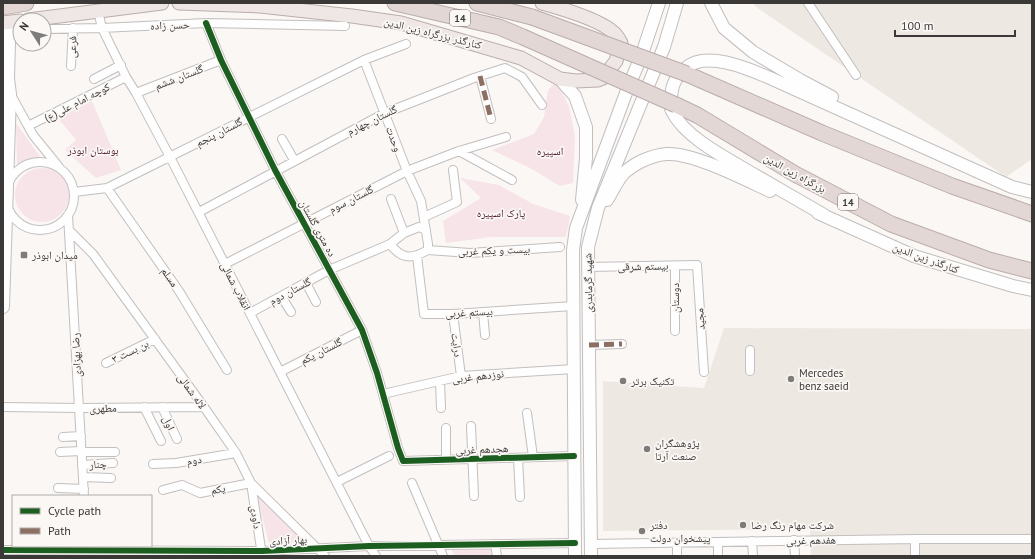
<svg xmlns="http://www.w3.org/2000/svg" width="1035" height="559" viewBox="0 0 1035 559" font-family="'PT Sans','Noto Naskh Arabic',sans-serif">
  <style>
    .built { fill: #eee8e2 }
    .green { fill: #f7e4e9 }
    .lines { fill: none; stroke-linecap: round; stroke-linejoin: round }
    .street-casing { stroke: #c2bfbe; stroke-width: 10 }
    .secondary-casing { stroke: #c2bfbe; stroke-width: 14 }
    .primary-casing { stroke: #baadaa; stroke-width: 15 }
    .highway-casing { stroke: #baadaa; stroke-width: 17 }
    .street { stroke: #fefefe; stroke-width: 8 }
    .secondary { stroke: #fefefe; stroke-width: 12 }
    .primary { stroke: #eee7e6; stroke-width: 13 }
    .highway { stroke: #e3d7d5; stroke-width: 15 }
    .highway-bridge-casing { stroke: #baadaa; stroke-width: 17; stroke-linecap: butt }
    .highway-bridge { stroke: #e3d7d5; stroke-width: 15 }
    .quiet { stroke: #8d6e63; stroke-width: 5; stroke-dasharray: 10 5; stroke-linecap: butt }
    .cycleway-casing { stroke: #fbf7f4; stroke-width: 8 }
    .cycleway { stroke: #1b5e20; stroke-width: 6 }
    .poi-dot { fill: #7d7c7a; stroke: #fbf7f4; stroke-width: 1.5 }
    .labels { text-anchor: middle; stroke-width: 3.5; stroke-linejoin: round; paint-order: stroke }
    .shield { fill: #fbf7f4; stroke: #747270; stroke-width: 1 }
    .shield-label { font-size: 10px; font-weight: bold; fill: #3a3938 }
    .street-label { font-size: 11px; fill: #3a3938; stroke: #fbf7f4 }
    .park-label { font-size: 11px; fill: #4e1731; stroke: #fbf7f4 }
    .poi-label { font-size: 11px; fill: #3a3938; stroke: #fbf7f4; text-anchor: start }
  </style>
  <rect width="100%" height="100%" fill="#faf7f5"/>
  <path class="built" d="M753,3H1032V159L1006,177L756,7Z
    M724,328L1032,329V556H811L810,529L603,531V381L704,388Z"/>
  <path class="green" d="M557,81L569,107L575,136L573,183L560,186L530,168L492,150L534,134L544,117L548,90Z
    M92,101L121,170L96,178L65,150L76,140L58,118Z
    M16,123L41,158L17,167Z
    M15 195a27 27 0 1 1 54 0a27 27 0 1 1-54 0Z
    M460,178L499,185L533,204L570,216L566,237H491L446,243L443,221L481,198Z
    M257,495L303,542L269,544Z
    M491,548L493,556H454L452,550Z"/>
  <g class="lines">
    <g class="street-casing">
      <path id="street" d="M808,3L856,75
        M98,11L102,28L126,77L136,93L170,157L369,546L376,556
        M206,23L221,60L275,170L362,330L377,373L398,448L403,461L574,456
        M7,29H20
        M44,29L102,28L206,23L345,26
        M364,60L407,171L421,201L428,244V250C412,259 402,260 390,244
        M71,66L73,28
        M480,76L491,119
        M94,79L121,65
        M136,93L221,60
        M11,95L33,135L59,167
        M28,126L126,77
        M282,139L294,160
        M459,151L512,180
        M6 196a34 34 0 1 1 68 0a34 34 0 1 1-68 0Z
        M107,188L179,291L227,370
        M74,192L107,188L364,60L406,44
        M391,199L404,233
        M199,212L385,113L474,78L505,68L522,77L542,105
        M68,215L84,496
        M424,217L457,202L453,170
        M69,230L93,254L204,407L236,453L251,483L325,556
        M428,250L470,253L560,247
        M417,256L424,314H453L573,306
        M225,264L407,171L459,151L506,137
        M588,267L697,265L704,372
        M306,283L316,302
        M281,296L291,312
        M483,312L485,335
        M250,313L329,270L390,244L404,233L419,227L426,230
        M453,314L461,376
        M675,331V266
        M589,345L622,344
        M106,363L155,339
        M750,371V350
        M280,372L362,330
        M440,381L441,408
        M383,394L461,376L574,369
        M3,407L79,408L204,407
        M144,407L161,441
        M162,407L177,439
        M527,413L533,457
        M471,426L474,496
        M446,428V460
        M63,437L81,436
        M60,452L81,451
        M82,452H115
        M518,458L520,497
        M153,464L176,463L236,453
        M82,465L113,463
        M83,477L111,478
        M337,482L389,456
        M251,483L262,555
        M412,483L443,556
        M58,488L84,489
        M163,490L182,485L200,493L251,483
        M915,539V556
        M794,540L795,556
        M752,541L753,556
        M677,542V556
        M718,542V556
        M495,544L497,556
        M591,544L915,539H1032
        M3,550L262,551L369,546L575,543"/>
    </g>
    <g class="secondary-casing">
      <path id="secondary" d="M711,3L724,28L753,52L800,80L832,97
        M560,79L575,96L586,127V158L582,200
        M607,200C612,192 617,181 623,174C634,163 652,155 667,154C692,152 746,180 770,191
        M818,213L914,256L1013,286L1032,290
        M824,215C800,201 777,188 753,174C728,159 685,138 672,111C670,108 671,105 671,102C671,87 674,78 686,68C706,50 749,69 770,78L1012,187L1032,192
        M3,307L10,94L8,79L9,42L7,23
        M575,556L573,250L576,228L626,93L642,54L659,3
        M591,556L588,247L598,208L664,47L677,3"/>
    </g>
    <g class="primary-casing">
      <path id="primary" d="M179,3L260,6L352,16L401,23L521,58L560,79L576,81L598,80L603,78L616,61L621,43C619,40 617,35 614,33C601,20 560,8 542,3
        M28,20L162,3
        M3,23L20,21"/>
    </g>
    <g class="highway-casing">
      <path id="highway" d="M395,3L499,27L523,37
        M477,3L532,17
        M3,7L26,3
        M687,74L822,133L952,186L1032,214
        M676,105L697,115L795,174L891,224L989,260L1032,271"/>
    </g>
    <use href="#street" class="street"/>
    <use href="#secondary" class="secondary"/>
    <use href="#primary" class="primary"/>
    <use href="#highway" class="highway"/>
    <g class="highway-bridge-casing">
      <path id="highway-bridge" d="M532,17L687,74
        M523,37L676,105"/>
    </g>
    <use href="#highway-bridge" class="highway-bridge"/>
    <path class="quiet" d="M480,76L491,119
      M589,345L622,344"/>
    <g class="cycleway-casing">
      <path id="cycleway" d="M206,23L221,60L275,170L362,330L377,373L398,448L403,461L574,456
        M3,550L262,551L369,546L575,543"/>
    </g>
    <use href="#cycleway" class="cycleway"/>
  </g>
  <g class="poi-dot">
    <rect x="20" y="251" width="8" height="8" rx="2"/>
    <circle cx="791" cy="379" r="4"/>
    <circle cx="623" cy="381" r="4"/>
    <circle cx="647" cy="449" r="4"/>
    <circle cx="743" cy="525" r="4"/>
    <circle cx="642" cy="531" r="4"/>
  </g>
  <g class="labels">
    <g class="shield">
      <rect x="450" y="10" width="20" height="16" rx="3"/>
      <rect x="838" y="194" width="20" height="16" rx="3"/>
    </g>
    <g class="shield-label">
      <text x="460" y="22">14</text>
      <text x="848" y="206">14</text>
    </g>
    <g class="street-label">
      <text transform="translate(170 25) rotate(-2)" y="4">حسن زاده</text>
      <text transform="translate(433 33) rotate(14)" y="4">کنارگذر بزرگراه زین الدین</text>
      <text transform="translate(72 47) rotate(-87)" y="4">فرعی</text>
      <text transform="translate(179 77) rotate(-21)" y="4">گلستان ششم</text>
      <text transform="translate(77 102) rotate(-27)" y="4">کوچه امام علی(ع)</text>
      <text transform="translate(372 120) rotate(-26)" y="4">گلستان چهارم</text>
      <text transform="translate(219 132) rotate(-27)" y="4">گلستان پنجم</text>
      <text transform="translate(394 139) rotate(69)" y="4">وحدت</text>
      <text transform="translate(795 173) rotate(29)" y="4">بزرگراه زین الدین</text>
      <text transform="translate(351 199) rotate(-27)" y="4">گلستان سوم</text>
      <text transform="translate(318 228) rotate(61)" y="4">ده متری گلستان</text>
      <text transform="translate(494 250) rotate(-2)" y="4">بیست و یکم غربی</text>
      <text transform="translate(926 258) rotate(20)" y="4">کنارگذر زین الدین</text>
      <text transform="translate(643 266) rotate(-1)" y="4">بیستم شرقی</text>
      <text transform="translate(170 277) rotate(55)" y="4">مسلم</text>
      <text transform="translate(588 283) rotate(-91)" y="4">شهید گرمابدری</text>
      <text transform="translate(236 286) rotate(63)" y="4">انقلاب شمالی</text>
      <text transform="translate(290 291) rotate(-28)" y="4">گلستان دوم</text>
      <text transform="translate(675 298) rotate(-90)" y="4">دوستان</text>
      <text transform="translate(469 312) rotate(-3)" y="4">بیستم غربی</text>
      <text transform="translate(700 319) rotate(-94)" y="4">مجید</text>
      <text transform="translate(457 345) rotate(82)" y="4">درایت</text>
      <text transform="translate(130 351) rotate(-26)" y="4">بن بست ۳</text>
      <text transform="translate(321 351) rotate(-27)" y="4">گلستان یکم</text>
      <text transform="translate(76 355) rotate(-93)" y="4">رضا بهزادی</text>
      <text transform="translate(478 376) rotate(-6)" y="4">نوزدهم غربی</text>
      <text transform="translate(192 391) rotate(54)" y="4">لاله شمالی</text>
      <text transform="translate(103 408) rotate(-1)" y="4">مطهری</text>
      <text transform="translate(169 423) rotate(66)" y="4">اول</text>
      <text transform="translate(482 449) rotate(-2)" y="4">هجدهم غربی</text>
      <text transform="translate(194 460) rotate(-10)" y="4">دوم</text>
      <text transform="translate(98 464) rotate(-3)" y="4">چنار</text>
      <text transform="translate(218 489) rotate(-11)" y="4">یکم</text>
      <text transform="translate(256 517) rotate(81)" y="4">داودی</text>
      <text transform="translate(288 540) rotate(-3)" y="4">بهار آزادی</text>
      <text transform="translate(811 540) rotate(-1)" y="4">هفدهم غربی</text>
    </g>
    <g class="park-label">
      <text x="93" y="154">بوستان ابوذر</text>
      <text x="550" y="155">اسپیره</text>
      <text x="501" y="217">پارک اسپیره</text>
    </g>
    <g class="poi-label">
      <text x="32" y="259">میدان ابوذر</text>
      <text x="799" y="377">Mercedes<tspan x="799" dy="13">benz saeid</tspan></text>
      <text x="631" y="385">تکنیک برتر</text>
      <text x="655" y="447">پژوهشگران<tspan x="655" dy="13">صنعت آرتا</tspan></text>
      <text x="650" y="529">دفتر<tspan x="650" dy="13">پیشخوان دولت</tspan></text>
      <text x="751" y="529">شرکت مهام رنگ رضا</text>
    </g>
  </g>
  <rect width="1035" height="559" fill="none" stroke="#3a3938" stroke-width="8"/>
  <rect x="12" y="495" width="140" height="52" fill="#fbf7f4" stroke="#aeaba9"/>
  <rect x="20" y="508" width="20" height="6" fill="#1b5e20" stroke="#aeaba9"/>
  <text x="48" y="515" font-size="12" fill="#3a3938">Cycle path</text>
  <rect x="20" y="528" width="20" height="6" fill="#8d6e63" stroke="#aeaba9"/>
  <text x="48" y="535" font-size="12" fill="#3a3938">Path</text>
  <g transform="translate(32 32) rotate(306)"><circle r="19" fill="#fbf7f4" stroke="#aeaba9"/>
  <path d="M0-3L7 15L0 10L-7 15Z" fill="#7d7c7a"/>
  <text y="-6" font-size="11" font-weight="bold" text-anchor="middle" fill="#3a3938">N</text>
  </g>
  <path d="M895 30v6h120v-6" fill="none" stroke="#3a3938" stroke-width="2"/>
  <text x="901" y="30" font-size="12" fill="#3a3938" stroke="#fbf7f4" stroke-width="3" paint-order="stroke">100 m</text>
</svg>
